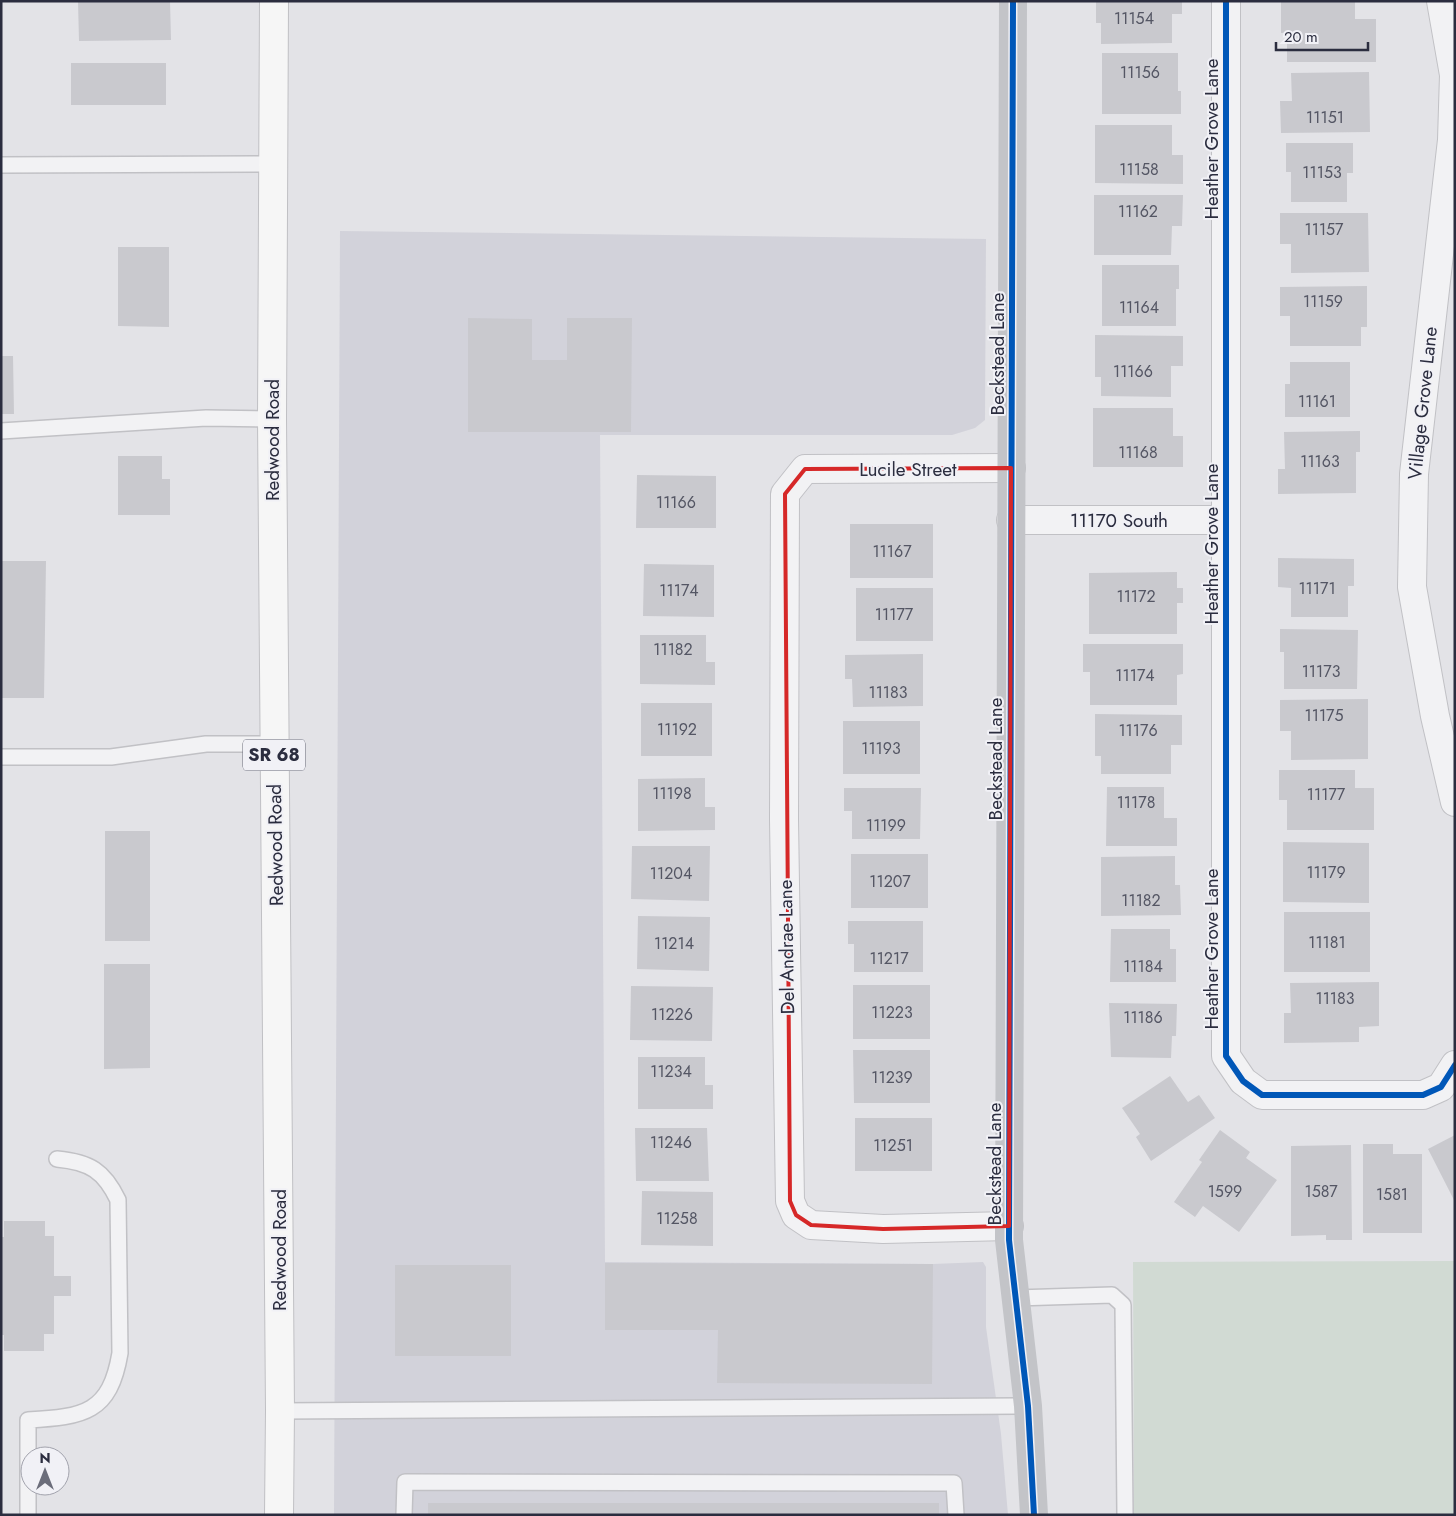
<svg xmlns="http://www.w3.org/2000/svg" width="1456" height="1516" viewBox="0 0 1456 1516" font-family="Jost,sans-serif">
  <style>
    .built { fill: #d2d2da }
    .green { fill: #d1dad3 }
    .building { fill: #c9c9ce }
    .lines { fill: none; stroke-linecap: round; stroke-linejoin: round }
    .lane-casing { stroke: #c1c1c5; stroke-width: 18 }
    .street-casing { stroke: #c1c1c5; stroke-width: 30 }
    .primary-casing { stroke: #c0c0c4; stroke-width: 30 }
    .lane { stroke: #f2f2f4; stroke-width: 15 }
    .street { stroke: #f2f2f4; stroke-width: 28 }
    .secondary { stroke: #c3c4c8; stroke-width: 28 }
    .primary { stroke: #f6f6f6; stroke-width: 28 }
    .cycleway-casing { stroke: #f1f1f6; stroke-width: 9 }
    .cycleway { stroke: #0057b8; stroke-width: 6 }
    .marked { fill: none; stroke: #d62828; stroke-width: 4; stroke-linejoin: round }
    .labels { text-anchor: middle; stroke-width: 4; stroke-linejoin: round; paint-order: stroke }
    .number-label { font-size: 16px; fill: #545664 }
    .shield { fill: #f1f1f6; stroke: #666876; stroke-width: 1 }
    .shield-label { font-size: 18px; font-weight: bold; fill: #2b2d3f }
    .street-label { font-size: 19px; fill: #2b2d3f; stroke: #f1f1f6 }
  </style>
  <rect width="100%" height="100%" fill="#e3e3e7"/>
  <path class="built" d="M340,231L986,239L985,420L975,428L952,435H600L605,1262L933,1264L983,1262L986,1267V1327L1001,1434L1008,1515H334Z"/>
  <path class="green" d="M1455,1261V1515H1134L1133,1262Z"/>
  <path class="building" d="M78,1H170L171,40L79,41Z
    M1096,1H1182V14H1172V43L1101,44V23H1096Z
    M1281,2H1355V19H1376V62H1287V33H1281Z
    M1102,53H1178V91H1181V114H1102Z
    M71,63H166V105H71Z
    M1369,72L1370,132L1281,133L1280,101H1292L1291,73Z
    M1095,125H1172V155H1183V184L1095,183Z
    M1286,143H1353V173H1347V202H1291V172H1286Z
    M1094,195H1183L1182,226H1172L1171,255H1094Z
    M1280,213H1368L1369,272L1291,273V244H1280Z
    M118,247H169V327L118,326Z
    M1102,265H1179V289H1176V326H1102Z
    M1367,286V327H1361V346H1290V316H1280V287Z
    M468,318L532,319V360H567V318H632L631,432H468Z
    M1095,335L1183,336V366H1171V397L1101,396V377H1095Z
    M1,356H13L14,414H1Z
    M1290,362H1350V417H1285V384H1290Z
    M1093,408H1173V436H1183V467H1093Z
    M1360,431V452H1356V493L1278,494V469H1285L1284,432Z
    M118,456H162V479H170V515H118Z
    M637,475L716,476V528H636Z
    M850,524H933V578H850Z
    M1278,558L1354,559V586H1348V617H1291V588L1278,587Z
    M1,561H46L44,698H1Z
    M644,564L714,565V617L643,616Z
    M1177,572V588H1183V603H1177V634H1089V573Z
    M856,588H933V641H856Z
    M1280,629L1358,630L1357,689H1284V652H1280Z
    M640,635H706V662H715V685L640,684Z
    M1083,644H1183V674L1177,675V705H1090V672H1083Z
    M923,654V706L853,707L852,679H845V655Z
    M1368,699V759L1291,760V731H1280V700Z
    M641,703H712V756H641Z
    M1095,714L1182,715V745H1171V774H1101V756H1095Z
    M843,721H920V774H843Z
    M1279,770H1355V788H1374V830H1287V800H1279Z
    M705,778V807H715V830L638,831V779Z
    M1107,787H1164V818H1177V846H1106Z
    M844,788H921L920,839H852V811H844Z
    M105,831H150V941H105Z
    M1283,842L1369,843V903L1283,902Z
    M632,846H710L709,901L631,899Z
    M851,854H928V908H851Z
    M1175,856V885H1180L1181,915L1101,916V857Z
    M1284,912H1370V972H1284Z
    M638,916L710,917L709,971L637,969Z
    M848,921H923V972H854V944H848Z
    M1111,929H1170V949H1176V982H1110Z
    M104,964H150V1068L104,1069Z
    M1379,982V1026L1359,1027V1042L1284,1043V1013H1291L1290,983Z
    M853,985H930V1039H853Z
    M631,986L713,987L712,1041L630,1040Z
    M1109,1003L1177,1004L1176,1036H1172L1171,1058L1111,1057Z
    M853,1050H930V1103H854Z
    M638,1057H705V1085H713V1109H638Z
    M1170,1076L1188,1102L1199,1095L1215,1118L1151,1161L1136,1137L1140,1134L1122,1108Z
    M855,1118H932V1171H855Z
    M635,1128H707L709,1181H636Z
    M1220,1130L1250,1152L1246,1158L1277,1180L1239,1232L1203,1206L1195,1217L1174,1202L1202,1162L1199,1160Z
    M1455,1135V1202L1428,1149Z
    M1363,1144H1393V1154H1422V1233H1363Z
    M1351,1145L1352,1240H1326V1235L1291,1236V1146Z
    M642,1191L713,1192V1246L641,1245Z
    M4,1221H45V1236H54V1276H71V1296H54V1334H44V1351H4V1335H1V1237H4Z
    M605,1263L933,1264L932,1384L717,1383L718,1330H605Z
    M395,1265H511V1356H395Z
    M428,1503H939V1515H428Z"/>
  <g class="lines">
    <g class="lane-casing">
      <path id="lane" d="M1,165L273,164
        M1,431L206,418L272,419
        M1,757H111L206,744H274
        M1015,1298L1112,1295L1123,1305L1125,1515
        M280,1411L1028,1406
        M28,1515V1420C84,1417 110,1413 120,1353L118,1200C104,1171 90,1162 57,1159
        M404,1515L405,1482L954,1483L956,1515"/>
    </g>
    <g class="street-casing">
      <path id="street" d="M1226,1V1056L1243,1081L1262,1095H1423L1441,1087L1455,1065
        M1441,1L1454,75L1452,140L1414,474L1412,587L1435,716L1455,802
        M1011,520H1226
        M1009,1226L883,1229L811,1225L796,1215L790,1201L784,820L785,494L805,469L1011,468"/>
    </g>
    <g class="primary-casing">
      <path id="primary" d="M274,1L272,419L280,1411L279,1515"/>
    </g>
    <use href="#lane" class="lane"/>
    <use href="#street" class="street"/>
    <path class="secondary" d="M1013,1L1009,1240L1028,1406L1034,1515"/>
    <use href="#primary" class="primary"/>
    <g class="cycleway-casing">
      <path id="cycleway" d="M1013,1L1009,1240L1028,1406L1034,1515
        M1226,1V1056L1243,1081L1262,1095H1423L1441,1087L1455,1065"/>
    </g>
    <use href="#cycleway" class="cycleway"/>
  </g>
  <path class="marked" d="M1011,468L1009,1226L883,1229L811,1225L796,1215L790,1201L785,494L805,469Z"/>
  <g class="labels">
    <g class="number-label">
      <text x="1134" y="24">11154</text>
      <text x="1140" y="78">11156</text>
      <text x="1325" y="123">11151</text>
      <text x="1139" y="175">11158</text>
      <text x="1322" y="178">11153</text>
      <text x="1138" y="217">11162</text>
      <text x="1324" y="235">11157</text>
      <text x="1323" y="307">11159</text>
      <text x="1139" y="313">11164</text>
      <text x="1133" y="377">11166</text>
      <text x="1317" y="407">11161</text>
      <text x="1138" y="458">11168</text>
      <text x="1320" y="467">11163</text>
      <text x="676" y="508">11166</text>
      <text x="892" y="557">11167</text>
      <text x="1317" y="594">11171</text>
      <text x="679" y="596">11174</text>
      <text x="1136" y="602">11172</text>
      <text x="894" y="620">11177</text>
      <text x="673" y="655">11182</text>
      <text x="1321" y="677">11173</text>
      <text x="1135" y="681">11174</text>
      <text x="888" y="698">11183</text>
      <text x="1324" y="721">11175</text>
      <text x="677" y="735">11192</text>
      <text x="1138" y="736">11176</text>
      <text x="881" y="754">11193</text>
      <text x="672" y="799">11198</text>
      <text x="1326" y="800">11177</text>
      <text x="1136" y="808">11178</text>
      <text x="886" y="831">11199</text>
      <text x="1326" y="878">11179</text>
      <text x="671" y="879">11204</text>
      <text x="890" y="887">11207</text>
      <text x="1141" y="906">11182</text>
      <text x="1327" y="948">11181</text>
      <text x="674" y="949">11214</text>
      <text x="889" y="964">11217</text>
      <text x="1143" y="972">11184</text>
      <text x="1335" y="1004">11183</text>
      <text x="892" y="1018">11223</text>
      <text x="672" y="1020">11226</text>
      <text x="1143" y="1023">11186</text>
      <text x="671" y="1077">11234</text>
      <text x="892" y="1083">11239</text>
      <text x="671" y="1148">11246</text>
      <text x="893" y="1151">11251</text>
      <text x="1225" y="1197">1599</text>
      <text x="1321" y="1197">1587</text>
      <text x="1392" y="1200">1581</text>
      <text x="677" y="1224">11258</text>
    </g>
    <rect class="shield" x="243" y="739.5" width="62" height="31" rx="4"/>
    <g class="shield-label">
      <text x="274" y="761">SR 68</text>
    </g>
    <g class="street-label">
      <text transform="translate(1211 139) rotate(-90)" y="7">Heather Grove Lane</text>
      <text transform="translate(997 354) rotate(-90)" y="7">Beckstead Lane</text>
      <text transform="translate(1422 403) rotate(-84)" y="7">Village Grove Lane</text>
      <text transform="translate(272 440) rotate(-90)" y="7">Redwood Road</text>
      <text x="908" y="476">Lucile Street</text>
      <text x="1119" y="527">11170 South</text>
      <text transform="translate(1211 544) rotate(-90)" y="7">Heather Grove Lane</text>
      <text transform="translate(995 759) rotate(-90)" y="7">Beckstead Lane</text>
      <text transform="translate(275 845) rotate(-91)" y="7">Redwood Road</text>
      <text transform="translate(786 947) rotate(-91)" y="7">Del Andrae Lane</text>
      <text transform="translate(1211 949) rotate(-90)" y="7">Heather Grove Lane</text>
      <text transform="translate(994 1164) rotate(-90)" y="7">Beckstead Lane</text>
      <text transform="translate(279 1250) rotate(-90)" y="7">Redwood Road</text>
    </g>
  </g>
  <rect width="1456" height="1516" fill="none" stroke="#2b2d3f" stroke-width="5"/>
  <g transform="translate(45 1471)"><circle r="24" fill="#f1f1f6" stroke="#a2a3ad"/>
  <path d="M0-4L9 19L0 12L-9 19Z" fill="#6b6d7a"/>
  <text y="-8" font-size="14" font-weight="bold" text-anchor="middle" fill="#2b2d3f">N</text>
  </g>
  <path d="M1276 42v8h92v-8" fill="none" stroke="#2b2d3f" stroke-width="2.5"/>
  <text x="1284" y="42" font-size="15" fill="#2b2d3f" stroke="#f1f1f6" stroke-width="4" paint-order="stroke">20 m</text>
</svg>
